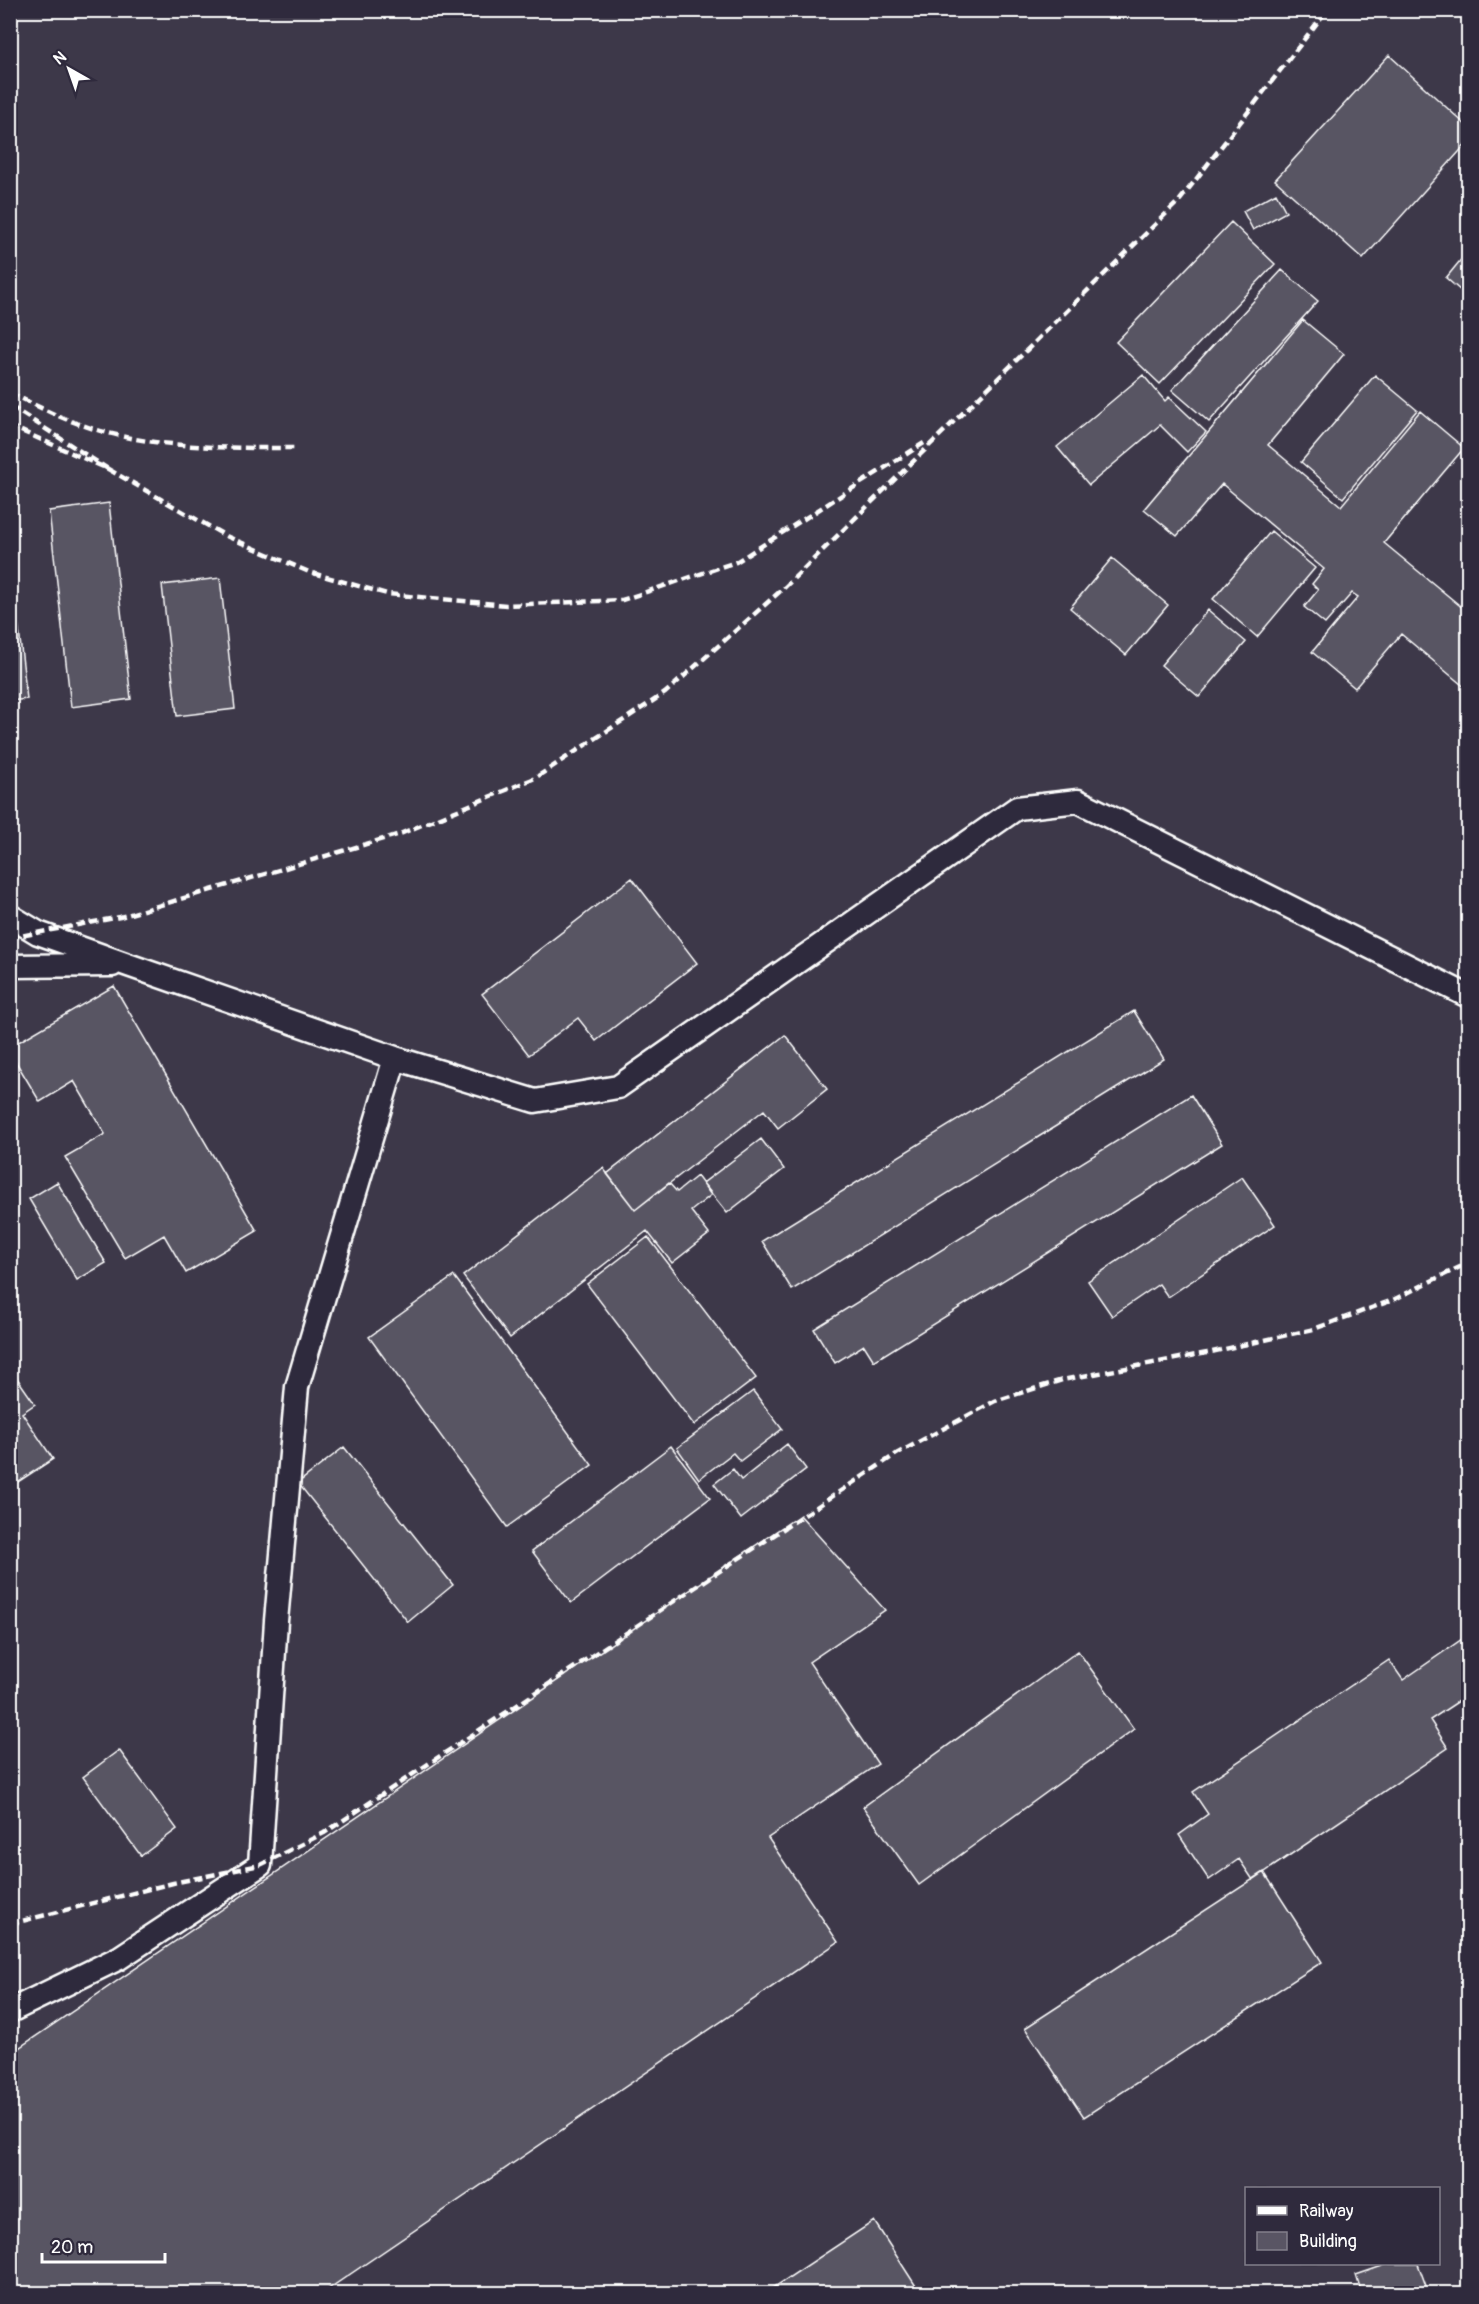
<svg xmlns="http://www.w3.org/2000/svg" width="1479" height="2304" viewBox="0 0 1479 2304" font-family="Pangolin,sans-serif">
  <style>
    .built { fill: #3c3749; fill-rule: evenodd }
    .building { fill: #595564; stroke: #fff; stroke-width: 1.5 }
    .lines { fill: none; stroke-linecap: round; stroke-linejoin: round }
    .lane-casing { stroke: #fff; stroke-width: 27 }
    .lane { stroke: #2f2a3d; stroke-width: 22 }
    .rail { stroke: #fff; stroke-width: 4.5; stroke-dasharray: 9 4.5; stroke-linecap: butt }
  </style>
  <rect width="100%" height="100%" fill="#2f2a3d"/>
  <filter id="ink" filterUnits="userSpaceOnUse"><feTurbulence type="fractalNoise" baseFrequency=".0167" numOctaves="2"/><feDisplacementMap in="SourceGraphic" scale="12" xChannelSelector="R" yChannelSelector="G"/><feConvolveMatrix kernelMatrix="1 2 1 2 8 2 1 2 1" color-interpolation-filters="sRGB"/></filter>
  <g filter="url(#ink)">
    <path class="built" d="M11,11H1468V2293L11,2294ZM1246,2188H1438V2264H1246Z"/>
    <path class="building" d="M1389,55L1468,127V142L1363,259L1275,180Z
      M1276,193L1286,212L1253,230L1243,211Z
      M1231,222L1275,264L1160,384L1116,342Z
      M1468,251V297L1446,278Z
      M1282,270L1318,301L1209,422L1172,390Z
      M1303,320L1344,354L1268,445L1341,506L1420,411L1464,448L1384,543L1464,609L1468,604V690L1401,634L1355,688L1312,652L1358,597L1352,593L1325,624L1304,607L1318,590L1312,584L1324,569L1222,484L1177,536L1144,509Z
      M1143,375L1165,401L1169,397L1206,432L1187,452L1160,425L1089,485L1057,447Z
      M1375,375L1417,410L1343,498L1301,462Z
      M109,503L131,699L71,707L49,511Z
      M1271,531L1315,568L1257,637L1213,599Z
      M10,553L27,699L10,701Z
      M1112,558L1168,605L1126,655L1070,608Z
      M220,578L235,709L177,716L162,585Z
      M1208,610L1246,642L1199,697L1161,665Z
      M632,878L697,963L596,1041L578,1018L529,1055L482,994Z
      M114,986L257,1231L186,1273L164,1235L125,1258L65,1157L105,1134L74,1081L40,1102L10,1052V1047Z
      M1134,1011L1164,1059L792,1290L762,1241Z
      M785,1035L827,1089L778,1128L764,1110L635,1210L607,1174Z
      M1191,1095L1222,1144L874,1361L864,1345L835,1363L814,1329Z
      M761,1139L784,1169L727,1213L703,1183Z
      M603,1168L635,1210L669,1183L677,1192L697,1176L711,1195L691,1211L709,1234L672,1263L647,1231L510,1338L463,1276Z
      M1242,1177L1275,1225L1168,1297L1159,1284L1112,1316L1088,1281Z
      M57,1182L106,1263L77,1280L29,1199Z
      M648,1237L756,1378L694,1425L587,1284Z
      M454,1276L592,1465L507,1527L369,1337Z
      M10,1368L35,1404L22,1413L53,1459L10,1487Z
      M753,1391L782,1429L740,1461L733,1453L699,1479L677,1448Z
      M787,1444L806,1469L741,1519L714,1484L733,1469L741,1480Z
      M671,1446L710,1498L571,1603L532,1551Z
      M344,1447L453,1585L408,1622L298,1483Z
      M800,1515L885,1610L809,1662L878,1764L768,1838L838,1942L321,2294H10V2054Z
      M1468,1635V1695L1430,1720L1448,1748L1253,1880L1239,1859L1209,1880L1179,1835L1208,1814L1193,1792L1389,1660L1403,1680Z
      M1078,1651L1134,1729L919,1885L863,1807Z
      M119,1750L177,1829L141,1856L83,1777Z
      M1264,1872L1322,1962L1084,2117L1025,2028Z
      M874,2221L921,2294H764Z
      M1388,2264H1418L1429,2294H1362L1356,2275Z"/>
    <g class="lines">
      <g class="lane-casing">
        <path id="lane" d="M10,916L38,933L128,965L395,1058L535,1101L618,1087L1017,808L1078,801L1468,996
          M10,966L112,965
          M10,2011L119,1958L260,1865L276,1621L297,1387L395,1058"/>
      </g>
      <use href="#lane" class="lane"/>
      <path class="rail" d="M10,393C34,404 57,417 82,425C150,449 224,448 296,448
        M10,406L108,469L10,426
        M108,469L226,536L309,572L387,594L506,605L622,600L736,562L924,443
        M10,938L120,917L400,834L535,778L665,693L785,587L1180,200L1327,10
        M10,1924L173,1883L260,1865L324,1833L898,1453L995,1401L1062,1380L1207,1353L1314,1329L1393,1300L1468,1263"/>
    </g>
  </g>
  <rect width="1479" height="2304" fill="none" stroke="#2f2a3d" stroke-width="36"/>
  <rect x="18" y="18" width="1443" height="2268" fill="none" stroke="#fff" stroke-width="2" filter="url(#ink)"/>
  <rect x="1245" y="2187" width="195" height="78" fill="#2f2a3d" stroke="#827f8b" stroke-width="1.5"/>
  <rect x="1257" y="2206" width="30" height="9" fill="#ffffff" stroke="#827f8b" stroke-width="1.5"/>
  <text x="1299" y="2217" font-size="18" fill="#ffffff">Railway</text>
  <rect x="1257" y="2232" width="30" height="18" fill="#595564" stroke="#827f8b" stroke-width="1.5"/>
  <text x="1299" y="2247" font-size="18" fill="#ffffff">Building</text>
  <g transform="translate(69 69) rotate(320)" stroke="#2f2a3d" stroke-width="4.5" paint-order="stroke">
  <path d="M0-4.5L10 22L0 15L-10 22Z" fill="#ffffff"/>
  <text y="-9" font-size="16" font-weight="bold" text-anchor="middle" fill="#ffffff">N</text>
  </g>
  <path d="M42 2253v9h123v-9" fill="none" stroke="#ffffff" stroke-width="3"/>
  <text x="51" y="2253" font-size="18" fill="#ffffff" stroke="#2f2a3d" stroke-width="4.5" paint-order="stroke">20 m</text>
</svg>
